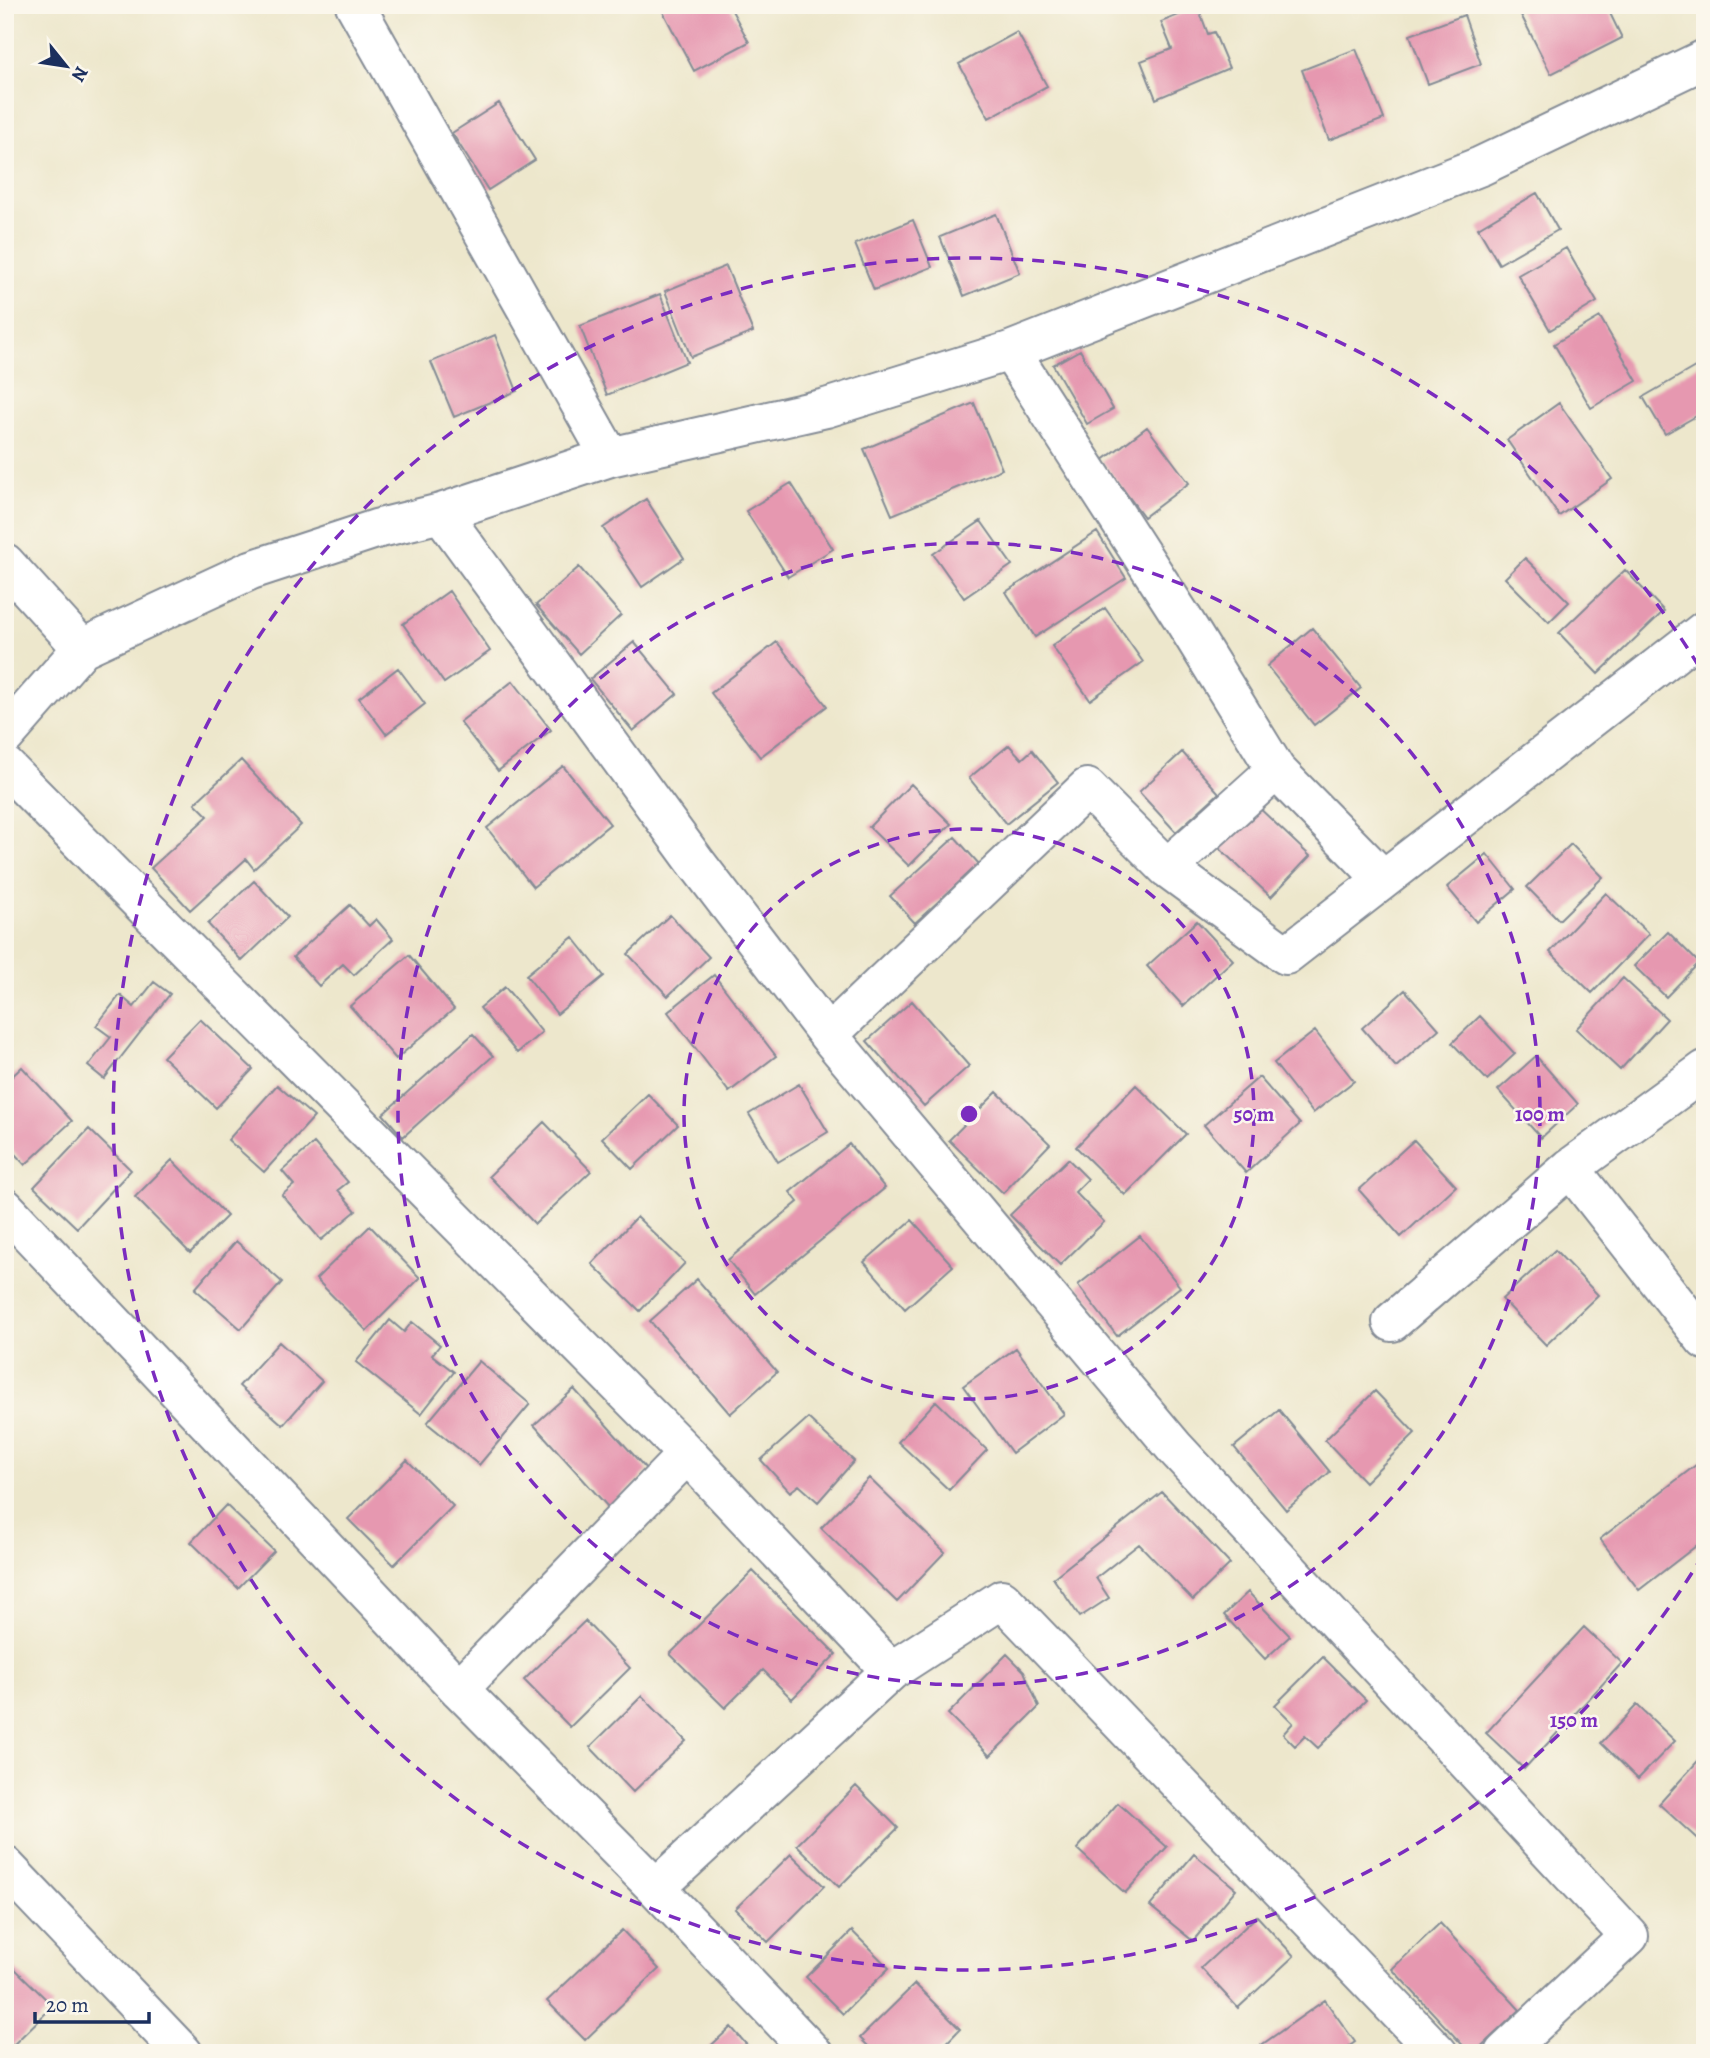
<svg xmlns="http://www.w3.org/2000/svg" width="1710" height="2058" viewBox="0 0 1710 2058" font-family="Alegreya,serif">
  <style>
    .building { fill: #e698b0 }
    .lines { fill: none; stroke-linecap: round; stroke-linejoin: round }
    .street-casing { stroke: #848b95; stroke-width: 42 }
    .street { stroke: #fff; stroke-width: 38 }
    .ring { fill: none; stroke: #7b2cbf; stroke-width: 3.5; stroke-dasharray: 12 9 }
    .centre { fill: #7b2cbf; stroke: #fbf7ec; stroke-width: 3.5 }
    .ring-label { font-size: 21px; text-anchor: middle; font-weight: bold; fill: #7b2cbf; stroke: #fbf7ec; stroke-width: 5; stroke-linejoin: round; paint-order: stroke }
  </style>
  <rect width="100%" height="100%" fill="#fbf7ec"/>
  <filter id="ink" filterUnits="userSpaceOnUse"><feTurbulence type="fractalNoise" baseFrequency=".0143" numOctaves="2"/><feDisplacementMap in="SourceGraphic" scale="14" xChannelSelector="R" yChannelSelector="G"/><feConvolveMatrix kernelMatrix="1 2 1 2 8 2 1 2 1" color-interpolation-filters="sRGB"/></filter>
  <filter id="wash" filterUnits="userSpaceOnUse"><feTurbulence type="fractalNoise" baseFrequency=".00686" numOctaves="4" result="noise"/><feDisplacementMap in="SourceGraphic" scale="28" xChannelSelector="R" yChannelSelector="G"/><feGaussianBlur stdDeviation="1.57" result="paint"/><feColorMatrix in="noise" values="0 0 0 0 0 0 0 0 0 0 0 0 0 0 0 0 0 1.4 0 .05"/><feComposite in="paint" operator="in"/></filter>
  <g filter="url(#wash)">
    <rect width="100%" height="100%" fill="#ede7cc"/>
    <g id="blocks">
      <path class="building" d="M667,5H729L749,42L694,71L661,8Z
        M1516,5H1606L1622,38L1551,74Z
        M1198,7L1208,34L1214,32L1229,68L1156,99L1141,61L1172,49L1161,22Z
        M1464,15L1481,64L1428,84L1410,35Z
        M1017,32L1047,86L989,118L959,64Z
        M1356,49L1384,119L1329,140L1302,70Z
        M499,103L535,160L488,190L452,133Z
        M1537,193L1558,230L1499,264L1478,228Z
        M996,214L1020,273L964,296L940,237Z
        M913,220L932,267L874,290L855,244Z
        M1566,248L1597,302L1550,330L1518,275Z
        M726,266L753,332L691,357L665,291Z
        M660,294L687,362L607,395L580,326Z
        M1600,317L1637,381L1591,408L1554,344Z
        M495,335L517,391L454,417L431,362Z
        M1080,350L1113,409L1087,424L1053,365Z
        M1702,363L1705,368V411L1665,434L1643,397Z
        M974,403L1002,469L892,515L864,449Z
        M1559,403L1612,479L1559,516L1507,440Z
        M1147,427L1189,483L1144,517L1102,461Z
        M791,483L833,549L788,577L746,511Z
        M646,499L684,558L642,587L603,528Z
        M981,521L1012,565L964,598L933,554Z
        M1097,532L1126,578L1035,637L1006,592Z
        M1525,558L1569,602L1549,622L1505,578Z
        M579,567L621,615L579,654L536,605Z
        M1625,570L1664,611L1598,674L1559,633Z
        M449,591L490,651L444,683L403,624Z
        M1105,608L1143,662L1090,700L1052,646Z
        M1312,628L1361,688L1314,725L1267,666Z
        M634,642L677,694L633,731L590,679Z
        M777,642L827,706L760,757L711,693Z
        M398,668L425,704L386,734L359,698Z
        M513,681L551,730L498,771L460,722Z
        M1009,745L1022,759L1032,750L1058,782L1006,824L969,778Z
        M1182,752L1219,793L1176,832L1139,792Z
        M241,760L301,825L254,869L246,859L190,910L151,868L208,816L195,803Z
        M563,766L610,824L533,887L487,828Z
        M911,784L951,824L909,866L869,827Z
        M1255,804L1310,856L1271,897L1216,845Z
        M955,837L979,864L915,923L890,896Z
        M1571,844L1603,877L1559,920L1527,887Z
        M1487,854L1515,889L1476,922L1447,887Z
        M254,881L288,917L242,961L208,924Z
        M1606,893L1649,934L1592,993L1550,952Z
        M350,905L369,926L376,919L393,939L354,975L343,964L319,986L293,957Z
        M670,915L709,957L668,996L628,954Z
        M1197,921L1233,960L1183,1006L1147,966Z
        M1668,932L1699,963L1666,997L1634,966Z
        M573,937L604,976L557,1014L526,975Z
        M409,955L454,1009L396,1059L350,1006Z
        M714,975L776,1056L729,1092L668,1012Z
        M1623,978L1667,1019L1620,1070L1576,1029Z
        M154,982L170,994L104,1079L88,1066L111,1037L96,1026L120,995L134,1007Z
        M505,987L542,1032L517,1053L480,1008Z
        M1405,990L1439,1029L1396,1067L1362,1028Z
        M912,1001L969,1066L924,1106L867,1041Z
        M1480,1016L1515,1054L1487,1080L1452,1043Z
        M200,1019L253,1069L216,1108L163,1057Z
        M1315,1031L1354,1081L1313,1113L1274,1063Z
        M473,1034L493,1056L403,1137L383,1114Z
        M1536,1056L1578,1104L1541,1138L1498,1090Z
        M22,1067L72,1121L25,1165L5,1143V1083Z
        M1259,1077L1300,1124L1246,1173L1204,1125Z
        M799,1084L828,1132L778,1162L749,1114Z
        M277,1085L314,1117L264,1172L228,1140Z
        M1136,1085L1186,1134L1125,1195L1076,1147Z
        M997,1092L1050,1144L1003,1193L949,1140Z
        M648,1094L678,1125L632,1169L602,1138Z
        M544,1122L591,1171L535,1224L489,1176Z
        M89,1129L131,1170L77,1228L34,1187Z
        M1414,1140L1456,1186L1401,1237L1359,1190Z
        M314,1143L348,1182L338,1190L356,1211L321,1240L282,1195L294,1185L282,1171Z
        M849,1144L885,1188L755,1294L728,1260L798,1202L790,1192Z
        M1068,1159L1088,1179L1075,1192L1104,1222L1060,1265L1010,1215Z
        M172,1160L227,1216L190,1253L135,1197Z
        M637,1217L685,1263L640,1311L592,1264Z
        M912,1220L953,1266L905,1309L864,1262Z
        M370,1226L420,1278L367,1331L316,1279Z
        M1140,1236L1180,1287L1117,1336L1078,1285Z
        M236,1241L282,1282L241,1329L195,1289Z
        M1555,1250L1598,1295L1546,1345L1502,1299Z
        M697,1279L777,1372L730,1414L650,1321Z
        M390,1320L404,1332L412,1322L440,1345L432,1355L454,1372L421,1414L356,1362Z
        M279,1342L322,1381L283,1425L239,1386Z
        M1016,1348L1064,1414L1012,1453L963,1386Z
        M479,1361L530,1404L479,1465L427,1423Z
        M574,1389L648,1471L608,1507L534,1425Z
        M1375,1391L1415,1433L1365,1482L1325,1440Z
        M936,1401L987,1450L949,1490L898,1442Z
        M1279,1410L1330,1472L1286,1510L1234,1447Z
        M808,1418L854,1461L818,1502L799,1485L790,1492L761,1460Z
        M1705,1458V1539L1639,1590L1600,1539Z
        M407,1460L453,1506L394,1565L348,1519Z
        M869,1478L945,1552L897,1602L821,1528Z
        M1162,1492L1230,1564L1193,1600L1139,1544L1096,1578L1109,1598L1080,1617L1053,1578Z
        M226,1505L274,1551L238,1588L191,1542Z
        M753,1571L836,1654L792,1699L763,1670L725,1708L670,1654Z
        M1248,1592L1290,1636L1265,1659L1224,1615Z
        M585,1621L630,1668L570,1727L524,1680Z
        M1584,1627L1622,1663L1524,1769L1486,1733Z
        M1007,1654L1024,1671L1039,1707L990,1756L948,1714Z
        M1323,1657L1366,1700L1318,1748L1305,1736L1295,1746L1283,1734L1293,1723L1275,1705Z
        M642,1696L686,1741L633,1792L590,1747Z
        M1637,1705L1675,1741L1638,1779L1601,1743Z
        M1705,1753V1846L1659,1804Z
        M856,1786L898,1828L839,1887L797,1845Z
        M1118,1803L1167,1847L1125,1893L1077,1849Z
        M791,1854L824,1886L768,1942L735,1909Z
        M1194,1854L1236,1889L1193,1941L1150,1906Z
        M1257,1916L1294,1956L1238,2008L1201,1968Z
        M1440,1923L1520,2010L1474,2053H1470L1392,1969Z
        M622,1930L659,1969L585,2040L547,2001Z
        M852,1931L889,1968L843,2014L806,1977Z
        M8,1962L53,2006L5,2053V1964Z
        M915,1984L960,2029L937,2053H875L860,2038Z
        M1325,2000L1355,2042L1340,2053H1265L1260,2046Z
        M731,2027L754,2053H703Z"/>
    </g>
  </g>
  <g filter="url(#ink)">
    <use href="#blocks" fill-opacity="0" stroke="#848b95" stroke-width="2"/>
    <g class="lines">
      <g class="street-casing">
        <path id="street" d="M355,5L610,457
          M1010,351L1183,619L1276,770L1382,878
          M441,513L695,861L828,1035L1174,1447L1629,1936L1504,2053
          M5,563L82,648
          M5,736L82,648L251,570L376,529L441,513L610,457L826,408L1010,351L1481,166L1705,59
          M5,766L687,1454L891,1671
          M1276,770L1167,868L1286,955L1705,630
          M828,1035L1087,788L1167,868
          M1570,1168L1705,1340
          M5,1208L459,1689L656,1888L813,2053
          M1392,1322L1570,1168L1705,1070
          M459,1689L687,1454
          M5,1866L183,2053
          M656,1888L891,1671L1002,1599L1438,2053"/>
      </g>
      <use href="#street" class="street"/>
    </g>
  </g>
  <g class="ring">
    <circle cx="969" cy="1114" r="285"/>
    <circle cx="969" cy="1114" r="571"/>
    <path d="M1703 1555A856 856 0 1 1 1703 673"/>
  </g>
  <circle cx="969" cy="1114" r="10" class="centre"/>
  <g class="ring-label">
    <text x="1254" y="1121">50 m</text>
    <text x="1540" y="1121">100 m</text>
    <text x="1574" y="1727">150 m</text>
  </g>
  <rect width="1710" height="2058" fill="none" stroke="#fbf7ec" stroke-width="28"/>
  <g transform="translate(66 66) rotate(120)" stroke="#fbf7ec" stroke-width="5" paint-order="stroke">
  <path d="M0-5L12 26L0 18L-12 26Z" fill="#1b2f5e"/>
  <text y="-10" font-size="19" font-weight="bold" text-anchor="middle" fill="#1b2f5e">N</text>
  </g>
  <path d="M35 2012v10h114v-10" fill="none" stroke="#1b2f5e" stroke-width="3.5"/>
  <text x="46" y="2012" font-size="21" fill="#1b2f5e" stroke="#fbf7ec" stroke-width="5" paint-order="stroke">20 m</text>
</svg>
